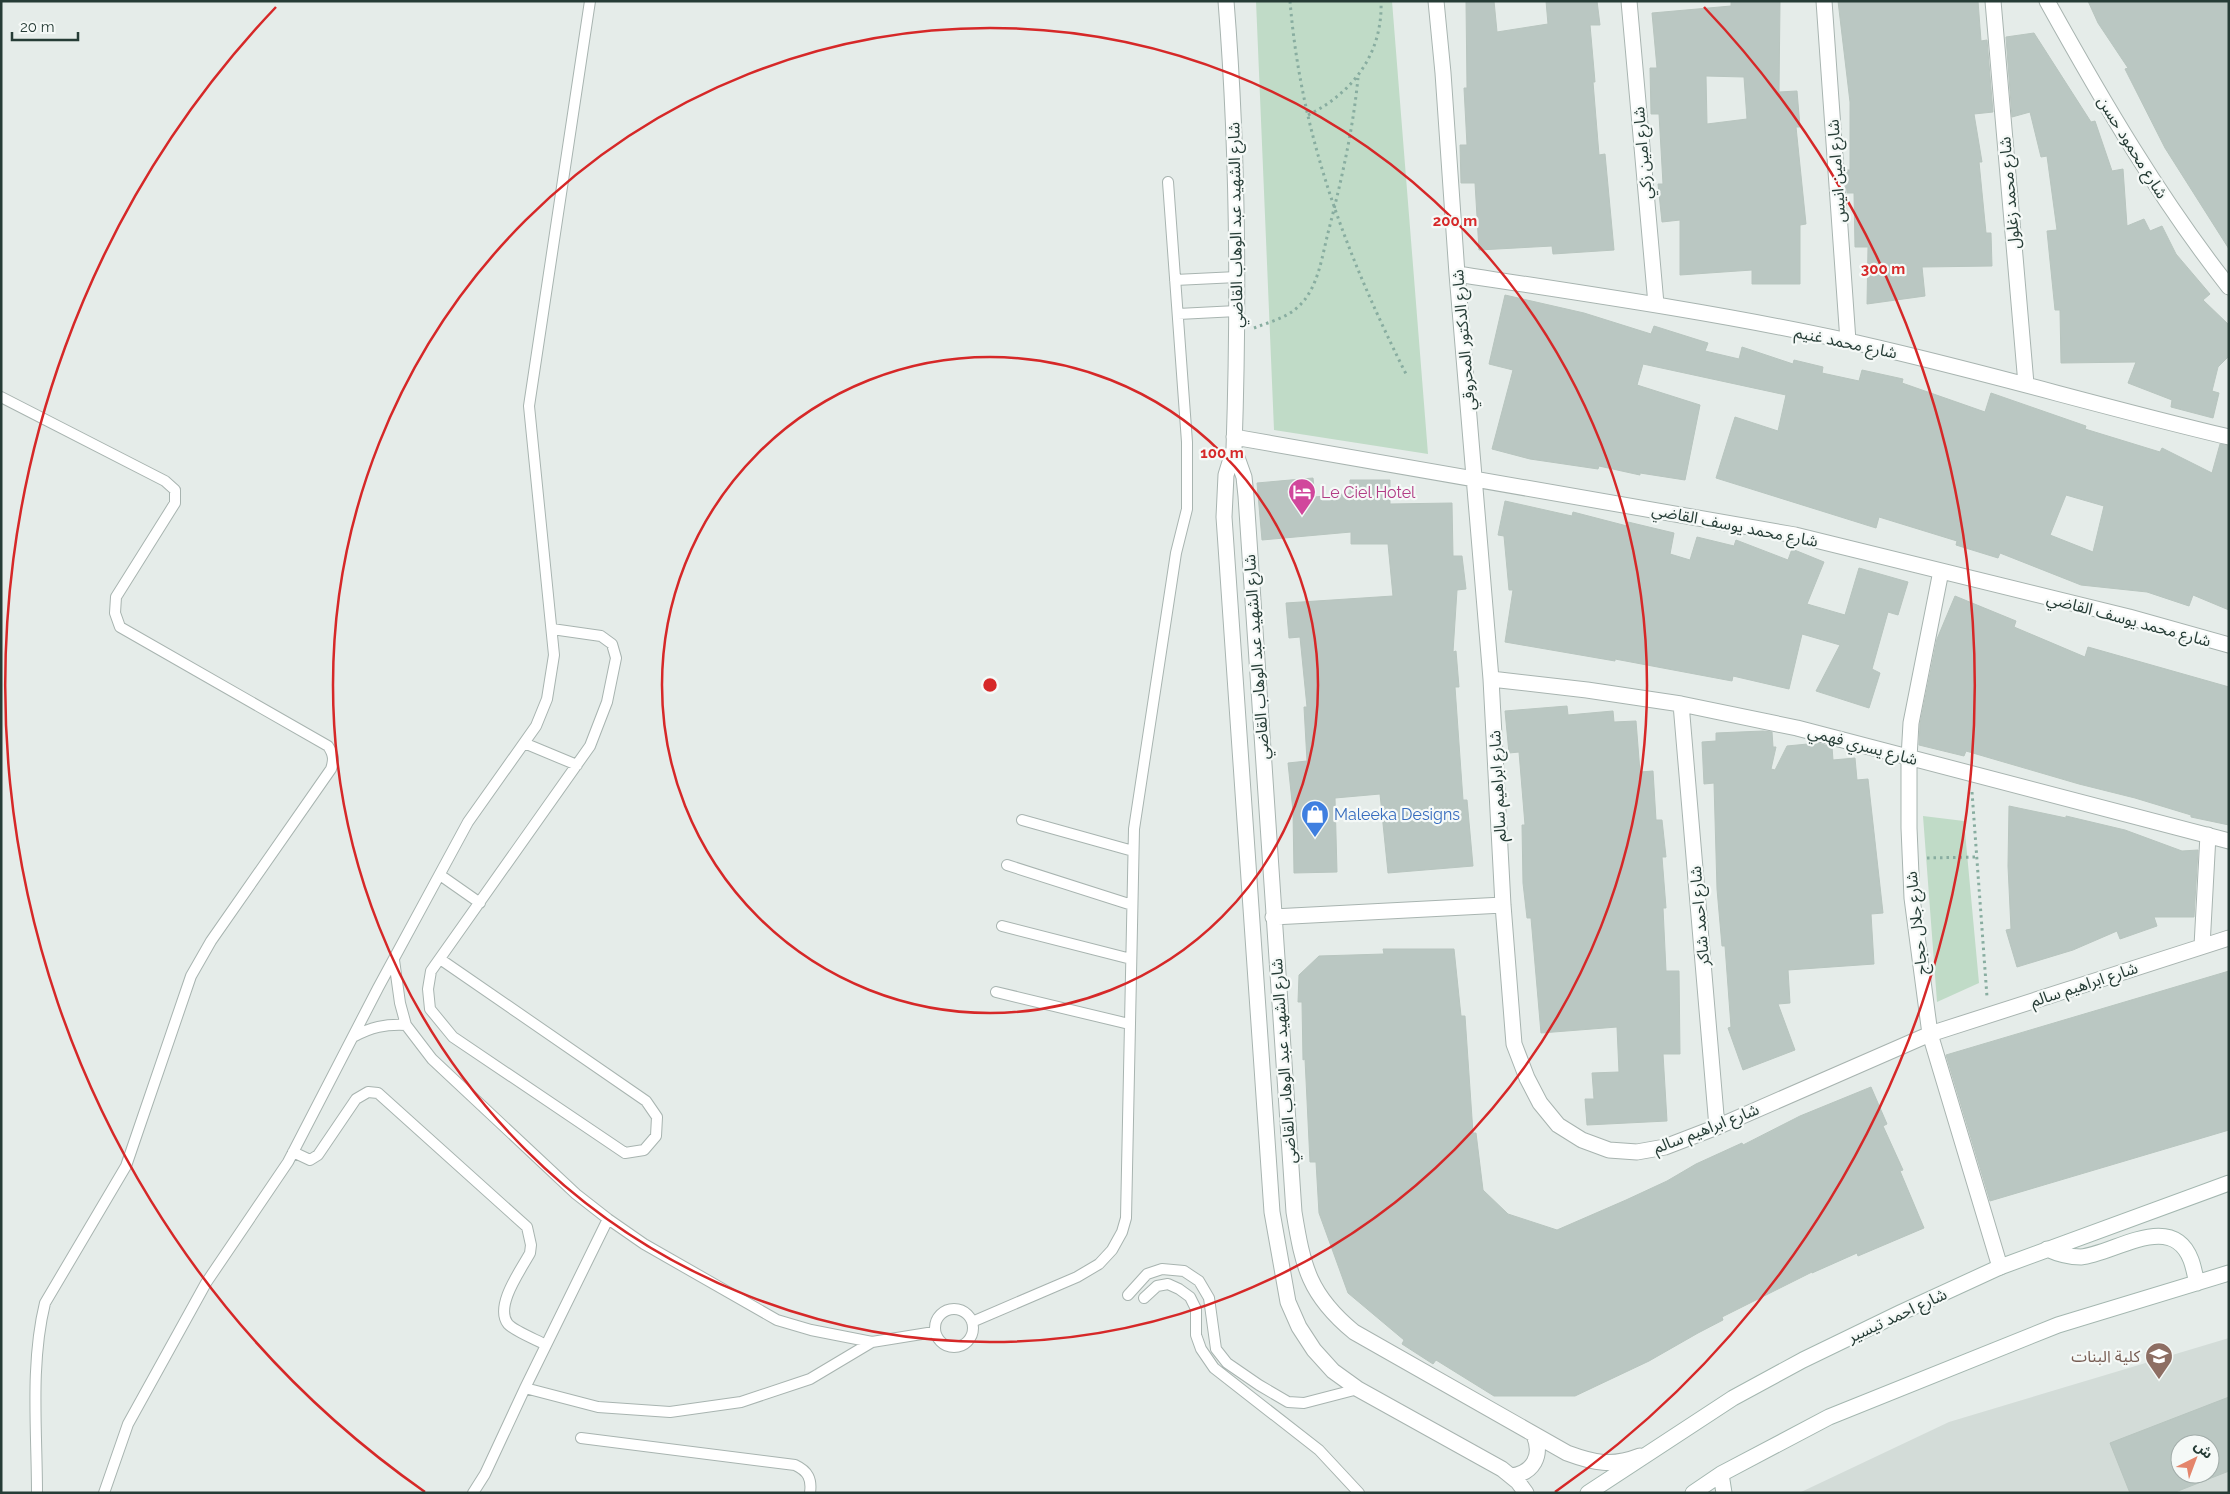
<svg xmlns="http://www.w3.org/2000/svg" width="2230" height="1494" viewBox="0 0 2230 1494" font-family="Raleway,'Noto Sans Arabic',sans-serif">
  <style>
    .built { fill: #d3dcd8; fill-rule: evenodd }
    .green { fill: #c0dbc7 }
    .building { fill: #bac7c2; stroke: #b8c5bf; fill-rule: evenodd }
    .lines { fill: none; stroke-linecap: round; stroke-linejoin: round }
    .lane-casing { stroke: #a8b4b0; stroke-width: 12 }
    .street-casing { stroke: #a8b4b0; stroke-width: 17 }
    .secondary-casing { stroke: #a4b7b0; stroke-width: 17 }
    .path { stroke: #88ada0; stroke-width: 3; stroke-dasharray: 2.5 4; stroke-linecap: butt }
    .lane { stroke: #fff; stroke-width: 10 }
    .street { stroke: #fff; stroke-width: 15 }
    .secondary { stroke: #fff; stroke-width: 15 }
    .ring { fill: none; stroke: #d62828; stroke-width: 2.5 }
    .labels { text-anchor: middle; stroke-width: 4.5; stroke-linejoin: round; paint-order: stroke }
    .street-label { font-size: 16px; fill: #263c36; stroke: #f5f9f7 }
    .hotel-label { font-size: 16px; fill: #b23c85; stroke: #f5f9f7; text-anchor: start }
    .shop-label { font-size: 16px; fill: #366cbe; stroke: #f5f9f7; text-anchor: start }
    .education-label { font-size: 16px; fill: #785e54; stroke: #f5f9f7; text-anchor: end }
    .centre { fill: #d62828; stroke: #f5f9f7; stroke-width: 2.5 }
    .ring-label { font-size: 15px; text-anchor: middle; font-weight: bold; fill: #d62828; stroke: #f5f9f7; stroke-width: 4.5; stroke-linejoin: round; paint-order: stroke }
  </style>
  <rect width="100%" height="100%" fill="#e5ece9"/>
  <path class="built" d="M2229,1338V1493H1799L1949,1422ZM2180,1444H2210V1474H2180Z"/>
  <path class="green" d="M1256,1H1392L1428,454L1274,430Z
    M1923,816L1964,821L1979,983L1937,1002Z"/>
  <path class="building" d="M1466,1H1494L1497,32L1548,24L1546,1H1597L1600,25H1590L1595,82H1593L1599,155L1605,154L1614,250L1553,254L1552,246L1479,250L1475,183H1461L1460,145H1467L1464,88H1467Z
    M1731,1H1780L1779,92L1797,91L1800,127H1796L1806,224L1800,225V284H1752V270L1680,275V220L1662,222L1658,184H1663L1659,114H1651L1650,68H1657L1652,13L1731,6ZM1706,76L1744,77L1747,119L1707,124Z
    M1838,1H1978L1981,41L1987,40L1993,112L1974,114L1982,162H1979L1986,233H1991L1992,266L1922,267L1925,296L1867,304L1868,247H1855L1854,193H1847L1845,170H1850V102Z
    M2088,1H2229V249L2165,148L2125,69L2128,68L2098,23Z
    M2034,33L2091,122L2095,121L2112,171L2123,169L2127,226L2144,219L2150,231L2162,226L2176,254L2210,294L2203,300L2229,325V356L2218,367L2212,391L2219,393L2213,418L2171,407L2172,400L2128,383L2136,362L2061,363L2060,310H2055L2047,231L2057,230L2047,156L2041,157L2030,112L2012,117L2006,37Z
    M1505,295L1584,313L1651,334L1654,326L1708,343L1705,351L1739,359L1742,347L1793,364L1794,360L1823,367L1822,373L1859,381L1862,370L1903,379L1902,383L1985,412L1991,393L2086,426L2085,429L2160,452L2162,448L2212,473L2220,444L2229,446V610L2193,595L2189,606L2147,592L2081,585L2000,553L1998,558L1956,545L1957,541L1879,517L1876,528L1716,478L1735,417L1778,431L1786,395L1643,364L1637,385L1700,405L1685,480L1640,473V475L1599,466L1598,469L1530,459L1492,449L1513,370L1489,364ZM2066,495L2104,506L2093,552L2050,535Z
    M1313,478L1315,497L1350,493V480H1390V504L1452,503L1453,556H1462L1466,589L1457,590L1453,652L1456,651L1459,687H1455L1463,800H1467L1473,866L1388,873L1380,794L1335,798L1337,872L1294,873L1293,811L1288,763L1307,761L1304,707H1307L1300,637L1289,638L1286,603L1393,596L1388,544H1351V532L1262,540L1257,483Z
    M1505,501L1572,516L1573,512L1627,526L1628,522L1674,533L1670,554L1690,560L1697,537L1734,546L1736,540L1788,560L1792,549L1824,562L1807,604L1845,615L1859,568L1908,582L1898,615L1888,612L1872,669L1880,673L1869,708L1816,691L1840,645L1802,634L1789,689L1733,676L1732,681L1615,659V661L1505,642L1513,590H1509L1504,536L1498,535Z
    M1955,596L2016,621L2014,627L2085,657L2088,647L2229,687V825L2191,817V815L2135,798L2079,784L1966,751L1964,756L1919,745L1920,724L1937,639Z
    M1567,706L1568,715L1613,711L1614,722L1636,721L1640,772L1653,771L1656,820H1662L1666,857H1662L1666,908H1663L1666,971H1679L1680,1054H1663L1667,1121L1587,1125L1585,1099H1594L1592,1073L1619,1072L1617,1027L1541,1033L1531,918H1527L1523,883L1522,825H1525L1519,752L1509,753L1505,711Z
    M1763,731L1772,732L1773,747H1776L1771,769L1775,770L1787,746L1818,743L1832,747L1833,760L1855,758L1857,780L1868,779L1883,913L1871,914L1874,964L1788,970L1790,1003L1778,1004L1795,1050L1743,1070L1728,1028L1731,1027L1725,946H1722L1717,889L1714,783L1704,784L1702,742L1716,741V733Z
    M2009,806L2066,818V816L2125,830L2182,851L2198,850L2194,917H2154L2157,926L2120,939L2117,931L2073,950L2017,967L2006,930L2011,929L2008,866Z
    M1383,949H1454L1461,1016H1465L1473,1133H1476L1483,1190L1508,1214L1557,1230L1626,1200L1667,1181L1696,1164L1742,1143L1743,1145L1800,1116L1871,1087L1887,1124L1883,1126L1903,1170L1900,1171L1924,1228L1858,1256L1857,1253L1812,1273V1272L1722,1317L1723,1320L1698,1333L1649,1361L1575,1396H1494L1436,1360L1433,1364L1402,1344L1404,1340L1348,1293L1319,1213L1316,1162H1310L1305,1059L1303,1060L1302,1002H1298L1299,975L1319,956L1384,954Z
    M2229,971V1130L1990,1201L1946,1055Z
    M2229,1397V1471L2173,1493H2130L2110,1443ZM2180,1444H2210V1474H2180Z"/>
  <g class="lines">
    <g class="lane-casing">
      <path id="lane" d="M1175,280L1237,277
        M1178,314L1237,311
        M1,397L165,481L175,490V503L116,597L115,613L120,627L328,746C334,755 334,760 331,769L211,941L191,976L126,1166L45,1303C30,1364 37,1431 37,1493
        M524,743L577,765
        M1022,820L1133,851
        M1007,865L1132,905
        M440,875L480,903
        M1002,926L1131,959
        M440,959L646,1101L657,1117L656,1136L644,1150L625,1153L453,1037L430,1009L428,989L431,971L590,746L607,702L616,658L612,644L601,636L552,629
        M394,960L400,1003L406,1025L432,1059L576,1194L608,1219L644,1244L777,1320L811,1330L872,1342L934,1332
        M996,992L1129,1024
        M353,1037C371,1027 385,1024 406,1025
        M293,1152L310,1160L318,1155L356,1099L368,1092L378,1093L527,1227L531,1245L530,1253C521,1270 494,1306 508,1324C514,1331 537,1340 546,1345
        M1128,1295L1147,1274L1162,1269L1184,1271L1199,1281L1209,1298L1216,1349L1227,1363L1259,1385L1288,1402L1304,1403L1358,1389
        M1144,1298L1157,1286L1168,1284L1179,1289L1190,1297L1196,1309V1335L1201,1349L1214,1368L1319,1450L1359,1493
        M935 1328a19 19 0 1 1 38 0a19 19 0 1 1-38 0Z
        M972,1322L1077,1277L1099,1264L1112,1250L1122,1232L1126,1218L1134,829L1176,553L1187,509V442L1168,182
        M525,1388L598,1407L670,1412L741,1402L810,1379L872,1342
        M581,1438L795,1465C808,1471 812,1479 810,1493
        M104,1493L128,1424L206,1283L288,1162L378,988L468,822L536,726L547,699L554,655L529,406L590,1
        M473,1493L485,1474L525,1388L608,1219"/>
    </g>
    <g class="street-casing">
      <path id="street" d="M1226,1C1238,150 1239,300 1234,449L1226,475L1224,517L1272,1212L1288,1302L1299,1327L1314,1350L1333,1371L1358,1389L1502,1469L1518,1482L1526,1493
        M1436,1L1443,73L1457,274L1491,679L1503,905L1514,1044L1527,1078L1540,1103L1558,1125L1582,1140L1609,1150L1637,1152L1665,1147L1717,1127L1930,1034L2229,938
        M1629,1L1656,304
        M1824,1L1848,341
        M1993,1L2026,384
        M2047,1C2102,100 2159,198 2229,287
        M1457,274C1588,294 1719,313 1848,341C1976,369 2101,407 2229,437
        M1234,437L1795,535L2129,617L2229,645
        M1234,449L1244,477L1246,496L1294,1212C1303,1267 1309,1295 1354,1332L1567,1453C1594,1463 1612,1467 1640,1456
        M1941,571L1911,723L1909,758V828L1912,898L1930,1034L2000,1267
        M1491,679L1587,690L1681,704L1797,728L2229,841
        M1681,704L1717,1127
        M1273,917L1503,905
        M2202,946L2208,835
        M1511,1476C1533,1473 1543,1456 1534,1435"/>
    </g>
    <g class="secondary-casing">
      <path id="secondary" d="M2047,1249C2058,1254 2069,1257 2081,1257C2114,1254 2172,1210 2191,1260C2194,1268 2195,1276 2197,1283
        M1721,1474L1724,1493
        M1588,1493L1733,1398L1803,1360L1900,1313L2000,1267L2229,1183
        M1693,1493L1721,1474L1829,1417L2058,1325L2229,1273"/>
    </g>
    <path class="path" d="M1290,1C1301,136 1346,254 1406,374
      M1308,115C1353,93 1383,53 1381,1
      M1254,328C1269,322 1287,318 1299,306C1319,287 1322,255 1329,229C1342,178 1353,129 1358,78
      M1972,792L1987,997
      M1927,858L1976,857"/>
    <use href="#lane" class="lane"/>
    <use href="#street" class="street"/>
    <use href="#secondary" class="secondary"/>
  </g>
  <g class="ring">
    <circle cx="990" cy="685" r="328"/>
    <circle cx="990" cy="685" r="657"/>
    <path d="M425 1492A985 985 0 0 1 276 7M1704 7A985 985 0 0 1 1555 1492"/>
  </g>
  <defs>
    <g id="hotel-pin" transform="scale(1.4375)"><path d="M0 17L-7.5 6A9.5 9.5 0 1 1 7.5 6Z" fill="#d1479c" stroke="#f5f9f7"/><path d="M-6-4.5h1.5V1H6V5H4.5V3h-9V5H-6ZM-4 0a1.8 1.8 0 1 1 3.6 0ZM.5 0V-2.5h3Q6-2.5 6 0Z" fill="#fff"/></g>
    <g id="shop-pin" transform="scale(1.4375)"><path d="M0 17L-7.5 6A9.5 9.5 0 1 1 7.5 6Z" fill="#3f7fe0" stroke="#f5f9f7"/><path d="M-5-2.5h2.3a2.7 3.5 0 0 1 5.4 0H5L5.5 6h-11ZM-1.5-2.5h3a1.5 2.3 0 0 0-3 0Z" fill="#fff"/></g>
    <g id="university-pin" transform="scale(1.4375)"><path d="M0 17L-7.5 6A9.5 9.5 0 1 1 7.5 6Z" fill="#8d6e63" stroke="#f5f9f7"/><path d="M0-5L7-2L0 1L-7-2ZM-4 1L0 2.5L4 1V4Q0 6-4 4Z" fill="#fff"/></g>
  </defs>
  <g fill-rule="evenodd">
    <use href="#hotel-pin" x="1302" y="492"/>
    <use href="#shop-pin" x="1315" y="814"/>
    <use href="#university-pin" x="2159" y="1356"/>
  </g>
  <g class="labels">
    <g class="street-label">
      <text transform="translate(2133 147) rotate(58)" y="6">شارع محمود حسن</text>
      <text transform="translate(1642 153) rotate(-95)" y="6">شارع امين زكي</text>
      <text transform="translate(1836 171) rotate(-94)" y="6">شارع امين انيس</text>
      <text transform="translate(2009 193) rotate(-95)" y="6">شارع محمد زغلول</text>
      <text transform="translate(1235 225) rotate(-91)" y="6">شارع الشهيد عبد الوهاب القاضي</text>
      <text transform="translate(1463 340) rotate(-95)" y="6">شارع الدكتور المحروقي</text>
      <text transform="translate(1846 342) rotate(12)" y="6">شارع محمد غنيم</text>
      <text transform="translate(1735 525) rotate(11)" y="6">شارع محمد يوسف القاضي</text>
      <text transform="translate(2129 619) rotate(15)" y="6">شارع محمد يوسف القاضي</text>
      <text transform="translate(1256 657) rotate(-94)" y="6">شارع الشهيد عبد الوهاب القاضي</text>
      <text transform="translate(1863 745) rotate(15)" y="6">شارع يسري فهمي</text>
      <text transform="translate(1497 786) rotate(-93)" y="6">شارع ابراهيم سالم</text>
      <text transform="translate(1699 916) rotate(-95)" y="6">شارع احمد شاكر</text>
      <text transform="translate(1916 923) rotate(-96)" y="6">شارع جلال حجاج</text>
      <text transform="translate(2084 984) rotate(-18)" y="6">شارع ابراهيم سالم</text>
      <text transform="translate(1283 1061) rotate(-94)" y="6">شارع الشهيد عبد الوهاب القاضي</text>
      <text transform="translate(1706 1128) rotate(-21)" y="6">شارع ابراهيم سالم</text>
      <text transform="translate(1897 1315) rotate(-25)" y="6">شارع احمد تيسير</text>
    </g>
    <g class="hotel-label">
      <text x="1321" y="498">Le Ciel Hotel</text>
    </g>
    <g class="shop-label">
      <text x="1334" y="820">Maleeka Designs</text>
    </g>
    <g class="education-label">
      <text x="2140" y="1362">كلية البنات</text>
    </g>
  </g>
  <circle cx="990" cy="685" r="8" class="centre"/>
  <g class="ring-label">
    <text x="1455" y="226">200 m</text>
    <text x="1883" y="274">300 m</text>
    <text x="1222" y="458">100 m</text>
  </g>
  <rect width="2230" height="1494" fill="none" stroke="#263c36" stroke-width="5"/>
  <g transform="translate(2195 1459) rotate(42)"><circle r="24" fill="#f5f9f7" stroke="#a2adaa"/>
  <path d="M0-4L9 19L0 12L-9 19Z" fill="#e4856b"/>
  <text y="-8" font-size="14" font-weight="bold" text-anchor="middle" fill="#263c36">ش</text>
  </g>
  <path d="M12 32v8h66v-8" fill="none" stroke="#263c36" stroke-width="2.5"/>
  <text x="20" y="32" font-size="15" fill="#263c36" stroke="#f5f9f7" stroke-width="4" paint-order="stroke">20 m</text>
</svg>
